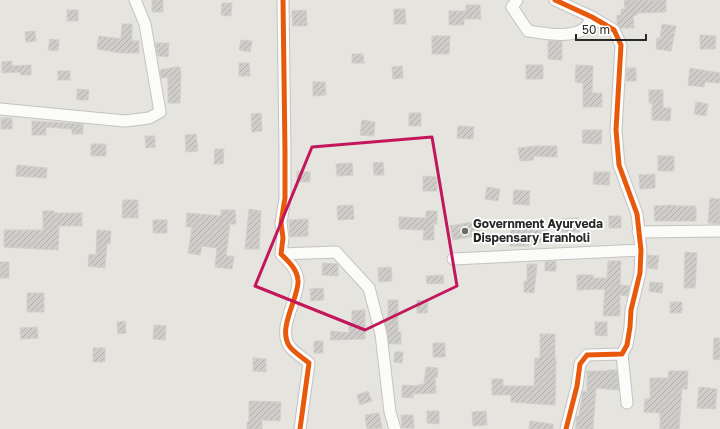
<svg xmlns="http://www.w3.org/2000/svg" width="720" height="429" viewBox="0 0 720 429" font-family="'Golos Text',sans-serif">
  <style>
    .building { fill: url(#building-hatch); stroke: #d1cfca }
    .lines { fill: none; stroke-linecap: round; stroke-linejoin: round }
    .minor-casing { stroke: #c4c3c3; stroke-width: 13 }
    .minor { stroke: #fbfbfa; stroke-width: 11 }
    .cycleway-casing { stroke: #fff; stroke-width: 8 }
    .cycleway { stroke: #e8590c; stroke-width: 5 }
    .marked { fill: none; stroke: #c2185b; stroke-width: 3; stroke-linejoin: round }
    .poi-dot { fill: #6a6a68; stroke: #fff; stroke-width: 1.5 }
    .labels { text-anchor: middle; stroke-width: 3.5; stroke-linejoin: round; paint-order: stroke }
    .poi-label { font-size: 12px; font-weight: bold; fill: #282828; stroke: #fff; text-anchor: start }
  </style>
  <defs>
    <pattern id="building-hatch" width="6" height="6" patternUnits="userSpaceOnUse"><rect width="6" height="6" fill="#cfcdc9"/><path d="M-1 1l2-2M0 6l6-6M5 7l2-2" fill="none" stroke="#b2b0ad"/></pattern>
  </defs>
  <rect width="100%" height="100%" fill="#e6e4de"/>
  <path class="building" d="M152,0H163V12H152Z
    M624,0H666V12L637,13V15L633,16L634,28H621L617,24V15H621V9H625Z
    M222,3H232L231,16L221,15Z
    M466,5H480L481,19H464V25H449V11H466Z
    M394,9H405L406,24H394Z
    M67,10H78V21H67Z
    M306,10L307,26H293L292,11Z
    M122,24H132V41H139V53H121L97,49L99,36L121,39Z
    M662,24L676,26L671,51L656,49L657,38L660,39Z
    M35,31L36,41L26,42L25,32Z
    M700,35L716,36L715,49H700Z
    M432,36H450L449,54H432Z
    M50,39L59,40L58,51L48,50Z
    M241,40L252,41L250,52L239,50Z
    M548,41H562V60L548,59Z
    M155,43H169L168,57L158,56Z
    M352,54H363L364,63H352Z
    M12,61V66L31,65V75H21L20,72L2,73V62Z
    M239,63H249L250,76H239Z
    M526,65H543V79H526Z
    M576,65L593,66L592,93H602V107H583V83L575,82Z
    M402,66L403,78L393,79L392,67Z
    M176,67H180L181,74L180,103H168V77L161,78L160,70Z
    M627,68H636V81H626Z
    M690,68L720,73V83L705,82L704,87L688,85Z
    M58,71H70V80H58Z
    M313,82H325L326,95L313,96Z
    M77,89L89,90L88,100H77Z
    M649,90H663V108H671L670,121L652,120V103H649Z
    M696,102L708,104L706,116L694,114Z
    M261,113L262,131L252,132L251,114Z
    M409,113H421V126H409Z
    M1,118H12V129H1Z
    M362,120L375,122L374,136L360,135Z
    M32,121L83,124V134H72V129L46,127V135H32Z
    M458,126L474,127L473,139L457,138Z
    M583,130H602L601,144L582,143Z
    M196,134L198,151L186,152L185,135Z
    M145,136H155V147L146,148Z
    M91,144H106V156H91Z
    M537,146H557V157L533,156L534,160L520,161L518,148Z
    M215,149H224L223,164H214Z
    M658,156H674V171H658Z
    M383,162L384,175H374L373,163Z
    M352,163L353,175L337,176L336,164Z
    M17,165L47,168L46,178L16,176Z
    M297,171L310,172V182H297Z
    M594,172H610L609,185L593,184Z
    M655,174V188L640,189L639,175Z
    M423,176L437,177V191H423Z
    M487,187L500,189L498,201L485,199Z
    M514,190L530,191L529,205L513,204Z
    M710,198L720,199V224L708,223Z
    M123,200H138V218H122Z
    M353,205L354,219L338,220L337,206Z
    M675,205V206H696V221H655L654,206Z
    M249,209L261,211L259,249H245Z
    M221,210H235L236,224H230L226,256H234L232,269L215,267L217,248L202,246L200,255L188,253L192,227H186L187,213L221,216Z
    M43,211H54V213H82V226H59L58,250L4,247V230H43Z
    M426,211H437V224H434V240H423L424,230L399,229V217L426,218Z
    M609,216H621V228H609Z
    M578,218L579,232H562L561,219Z
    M308,219V236L290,237L289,220Z
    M153,220H167V233H153Z
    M478,221L480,235L453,240L450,226Z
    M511,222H529V228H548V242H529V246H510Z
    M97,230L111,231L110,244H107L105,268L88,266L89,254L96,255Z
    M685,252L697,253L695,288H684Z
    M648,255L659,256L657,269L647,268Z
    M556,261V271H545V262Z
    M608,261H621L620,285L630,286L627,296L620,295V316H603L605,289L577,290V275H593V278H607Z
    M0,262H9V278H0Z
    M323,263L338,264V276L322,275Z
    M527,264H537L534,293L524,292V281H527Z
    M391,267L392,281L379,282L378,268Z
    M443,275L444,283L427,284L426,276Z
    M650,282L663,283L662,293L649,291Z
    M323,288L324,300L311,301L310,289Z
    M27,293H44V312H27Z
    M388,300H398V332H401V344H389L385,323L386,318H388Z
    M417,300L428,301L427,313H417Z
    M670,302H682V313H670Z
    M365,310V339L330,340L331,331L349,333V324H352V311Z
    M125,321L126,333L118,334L117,322Z
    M595,322H607V336L595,335Z
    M154,325L166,326L165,340L153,339Z
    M37,327L38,338L21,339L20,328Z
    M540,334H555V359H556L555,405L511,402V395H492V379H503V386H534L535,358H540Z
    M714,338H720V360L713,359Z
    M314,341H323V353H314Z
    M433,343H445V357H433Z
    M93,348H105V362H93Z
    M395,352H403L402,363L394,362Z
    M253,358L266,359V372L253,371Z
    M426,367L438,368L437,378H435L436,393L413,394V398L402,397V385L418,386V385L424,384Z
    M608,370H617L619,390L596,388L593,429H576V417L579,416L583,391L587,392V371H607Z
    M669,371H688L687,389H682L679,429H660V413L644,412L645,399H650V378H668Z
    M699,387L717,389L715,409L697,408Z
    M368,391L372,401L360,405L357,395Z
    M249,401L281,402L280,421L262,420V429H247V422H249Z
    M427,411H439V424L427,423Z
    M486,411L487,425L473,426L472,412Z
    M379,413L382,428L367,429L365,415Z
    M401,415H413L414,428H402Z
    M530,421L553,424V429H529Z"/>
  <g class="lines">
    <g class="minor-casing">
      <path id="minor" d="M283,0L285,152V198L281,223L283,238L281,254C288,261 297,269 298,280C300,296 276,329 290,347C295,353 303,358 309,363L300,429
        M517,0L512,7L528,31C543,33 572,39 585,28C588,25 590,20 592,17
        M555,0L592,17L614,30L621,45L616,130L619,165L637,214L641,250L640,273L631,310L630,327L627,345L622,354L587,355L580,364L577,386L566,429
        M0,109L125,121L149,118L160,112L145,24L135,0
        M638,232L720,231
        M281,254L336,252L369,288L381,334L390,412L395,429
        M453,259L641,250
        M622,354L627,403"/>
    </g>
    <use href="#minor" class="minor"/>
    <g class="cycleway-casing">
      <path id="cycleway" d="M283,0L285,152V198L281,223L283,238L281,254C288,261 297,269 298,280C300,296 276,329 290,347C295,353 303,358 309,363L300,429
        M555,0L592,17L614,30L621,45L616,130L619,165L637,214L641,250L640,273L631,310L630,327L627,345L622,354L587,355L580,364L577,386L566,429"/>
    </g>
    <use href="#cycleway" class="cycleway"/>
  </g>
  <path class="marked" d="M432,137L457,286L365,330L255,286L312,147Z"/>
  <circle class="poi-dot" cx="465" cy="231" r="4"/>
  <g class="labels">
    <g class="poi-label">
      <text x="473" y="228">Government Ayurveda<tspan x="473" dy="14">Dispensary Eranholi</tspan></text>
    </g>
  </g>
  <path d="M576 34v6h70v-6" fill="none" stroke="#282828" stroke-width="2"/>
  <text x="582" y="34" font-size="12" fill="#282828" stroke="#ffffff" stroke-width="3" paint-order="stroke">50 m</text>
</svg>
